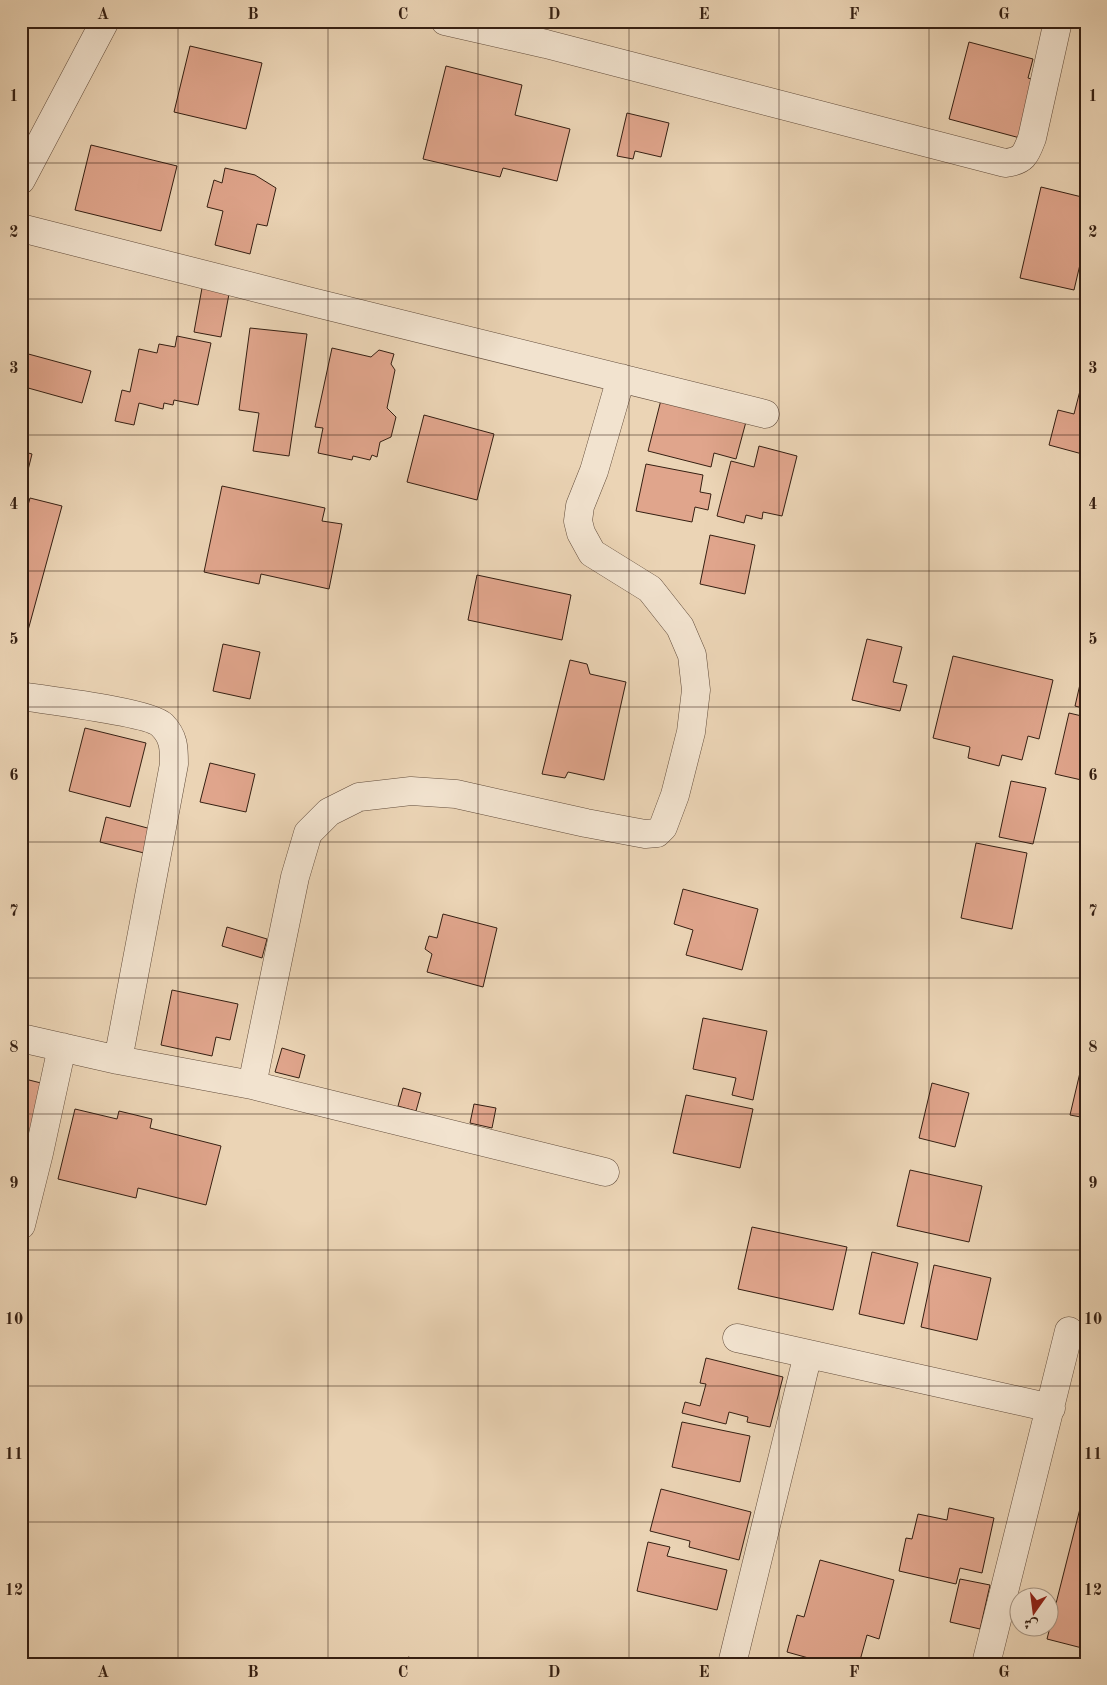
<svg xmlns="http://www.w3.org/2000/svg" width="1107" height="1685" viewBox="0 0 1107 1685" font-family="'Old Standard TT',Amiri,serif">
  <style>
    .building { fill: #e0a58c; stroke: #351f12 }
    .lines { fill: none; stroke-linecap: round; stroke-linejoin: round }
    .street-casing { stroke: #624c3b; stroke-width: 29 }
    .street { stroke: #f2e3cf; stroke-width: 28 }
    .grid { fill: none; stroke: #351f12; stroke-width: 1; stroke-opacity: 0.55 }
    .neatline { fill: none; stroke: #351f12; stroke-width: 2 }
    .grid-label { font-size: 16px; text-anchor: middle; font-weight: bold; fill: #351f12 }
  </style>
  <rect width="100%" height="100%" fill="#ebd4b5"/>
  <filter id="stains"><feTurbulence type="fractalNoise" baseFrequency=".004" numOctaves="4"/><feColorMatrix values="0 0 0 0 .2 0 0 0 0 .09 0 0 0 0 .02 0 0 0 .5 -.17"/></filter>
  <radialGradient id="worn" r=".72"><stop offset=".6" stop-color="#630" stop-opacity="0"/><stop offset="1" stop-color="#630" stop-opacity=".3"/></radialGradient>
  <path class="building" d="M969,42L1033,59L1028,78L1035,80L1020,138L949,119Z
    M190,46L262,63L246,129L174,112Z
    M446,66L522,85L515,115L570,129L557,181L503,168L500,177L423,159Z
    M627,113L669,123L661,157L635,151L633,159L617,156Z
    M91,145L177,166L161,231L75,210Z
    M225,168L255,175L276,188L267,226L257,224L250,254L215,245L223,211L207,207L214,180L222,183Z
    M1041,187L1086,198V239L1074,290L1020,278Z
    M202,288L229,294L221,337L194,332Z
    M250,328L307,334L289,456L253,451L259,413L239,410Z
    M177,336L211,343L198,405L174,400L173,405L164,403L163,409L139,403L134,425L115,421L122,390L130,392L139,349L157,353L159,344L175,347Z
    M332,348L371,357L379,350L394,354L391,364L395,370L387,408L396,417L391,437L380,442L377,457L372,455L370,460L353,456L352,460L318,453L323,428L315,427Z
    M21,352L91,371L82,403L21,386Z
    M1083,379L1086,380V455L1049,445L1058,410L1074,414Z
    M662,396L747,418L736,459L714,453L711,467L648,451Z
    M424,415L494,434L477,500L407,482Z
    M759,446L797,456L782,516L763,512L762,519L746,515L744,523L717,516L731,461L754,467Z
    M21,451L32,454L21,498Z
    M646,464L703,475L700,492L711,494L708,510L695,507L692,522L636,511Z
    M222,486L325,508L322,521L342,524L329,589L261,574L259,584L204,572Z
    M30,498L62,506L21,656V530Z
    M710,535L755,545L745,594L700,584Z
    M477,575L571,595L562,640L468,620Z
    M867,639L902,647L893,682L907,685L900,711L852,700Z
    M223,644L260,652L250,699L213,691Z
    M953,656L1053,680L1039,739L1028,736L1022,760L1002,755L999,766L968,758L970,747L933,738Z
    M1086,658V709L1075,706Z
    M570,660L587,664L590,674L626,682L604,780L568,772L565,778L542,774Z
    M1069,713L1086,717V781L1055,774Z
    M85,728L146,743L130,807L69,791Z
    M210,763L255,774L246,812L200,802Z
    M1011,781L1046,788L1033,844L999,837Z
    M106,817L155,830L148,854L100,842Z
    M976,843L1027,853L1012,929L961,918Z
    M683,889L758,909L742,970L686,955L693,930L674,924Z
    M443,914L497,928L483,987L427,972L432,954L425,949L429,936L437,938Z
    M227,927L267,939L262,958L222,946Z
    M172,990L238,1004L230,1040L216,1037L212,1056L161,1045Z
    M703,1018L767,1031L753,1100L732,1095L736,1078L693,1069Z
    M1086,1047V1118L1070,1115Z
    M282,1048L305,1055L299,1078L275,1072Z
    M21,1078L45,1084L26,1162L21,1161Z
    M932,1083L969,1093L955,1147L919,1138Z
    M403,1088L421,1093L416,1111L398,1106Z
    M686,1095L753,1109L740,1168L673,1153Z
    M474,1104L496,1108L492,1128L470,1123Z
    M75,1109L117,1119L119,1111L152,1119L150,1128L221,1146L206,1205L138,1188L136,1198L58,1179Z
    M910,1170L982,1186L969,1242L897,1226Z
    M752,1227L847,1247L833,1310L738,1289Z
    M872,1252L918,1263L904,1324L859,1314Z
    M934,1265L991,1278L977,1340L921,1327Z
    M706,1358L783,1377L770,1427L747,1422L748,1417L729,1412L726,1424L682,1413L685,1402L700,1406L706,1384L700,1383Z
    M682,1422L750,1436L740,1482L672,1467Z
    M1086,1485V1649L1047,1639Z
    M661,1489L751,1512L739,1560L689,1547L690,1541L650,1531Z
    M949,1508L994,1518L982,1573L960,1568L956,1584L899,1571L906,1538L912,1539L918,1514L947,1520Z
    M648,1542L670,1547L667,1556L727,1570L717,1610L637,1591Z
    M820,1560L894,1580L879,1639L867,1635L859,1664H830L787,1652L797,1615L804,1617Z
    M960,1579L990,1585L980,1629L950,1622Z
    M408,1657L435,1664H406Z
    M617,1659L637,1664H616Z"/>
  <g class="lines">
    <g class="street-casing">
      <path id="street" d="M445,21L546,44L1005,163C1024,161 1026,154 1032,138L1058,21
        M21,180L105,21
        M21,228L308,301L765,414
        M21,696C45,700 149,712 162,725C174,737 174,748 174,764L118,1060
        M21,1038L118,1060L252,1085L605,1172
        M252,1085L295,877L308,833L329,812L359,797L411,791L456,794L586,823L645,834L657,833L663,827L675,795L691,732L696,690L692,655L680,627L650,589L592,553L581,533L578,521L580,506L594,471L621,378
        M21,1225L39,1153L62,1047
        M737,1338L1051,1408
        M732,1664L808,1354
        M986,1664L1069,1331"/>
    </g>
    <use href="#street" class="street"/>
  </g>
  <path class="grid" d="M178,21V1664M328,21V1664M478,21V1664M629,21V1664M779,21V1664M929,21V1664M21,163H1086M21,299H1086M21,435H1086M21,571H1086M21,707H1086M21,842H1086M21,978H1086M21,1114H1086M21,1250H1086M21,1386H1086M21,1522H1086"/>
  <rect width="1107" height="1685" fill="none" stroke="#ebd4b5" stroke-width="55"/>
  <g transform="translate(1034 1612) rotate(194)"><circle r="24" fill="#f2e3cf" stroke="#a69583"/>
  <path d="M0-4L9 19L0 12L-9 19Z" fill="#8f2418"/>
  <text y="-8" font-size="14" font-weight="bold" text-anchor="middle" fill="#351f12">ش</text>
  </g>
  <rect x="28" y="28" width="1052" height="1630" class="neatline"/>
  <g class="grid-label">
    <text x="103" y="19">A</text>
    <text x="253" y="19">B</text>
    <text x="403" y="19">C</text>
    <text x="554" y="19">D</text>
    <text x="704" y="19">E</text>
    <text x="854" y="19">F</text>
    <text x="1004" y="19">G</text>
    <text x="14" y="101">1</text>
    <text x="1093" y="101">1</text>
    <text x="14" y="237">2</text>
    <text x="1093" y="237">2</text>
    <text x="14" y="373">3</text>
    <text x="1093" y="373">3</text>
    <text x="14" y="509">4</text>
    <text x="1093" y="509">4</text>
    <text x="14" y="644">5</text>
    <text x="1093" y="644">5</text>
    <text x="14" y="780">6</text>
    <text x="1093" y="780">6</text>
    <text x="14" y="916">7</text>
    <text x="1093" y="916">7</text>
    <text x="14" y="1052">8</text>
    <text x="1093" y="1052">8</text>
    <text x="14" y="1188">9</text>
    <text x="1093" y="1188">9</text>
    <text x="14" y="1324">10</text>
    <text x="1093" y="1324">10</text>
    <text x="14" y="1459">11</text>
    <text x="1093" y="1459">11</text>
    <text x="14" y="1595">12</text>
    <text x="1093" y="1595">12</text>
    <text x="103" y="1677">A</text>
    <text x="253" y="1677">B</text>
    <text x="403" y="1677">C</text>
    <text x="554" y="1677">D</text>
    <text x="704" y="1677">E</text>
    <text x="854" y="1677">F</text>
    <text x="1004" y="1677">G</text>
  </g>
  <rect width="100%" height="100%" filter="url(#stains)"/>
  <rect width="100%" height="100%" fill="url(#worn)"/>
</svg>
